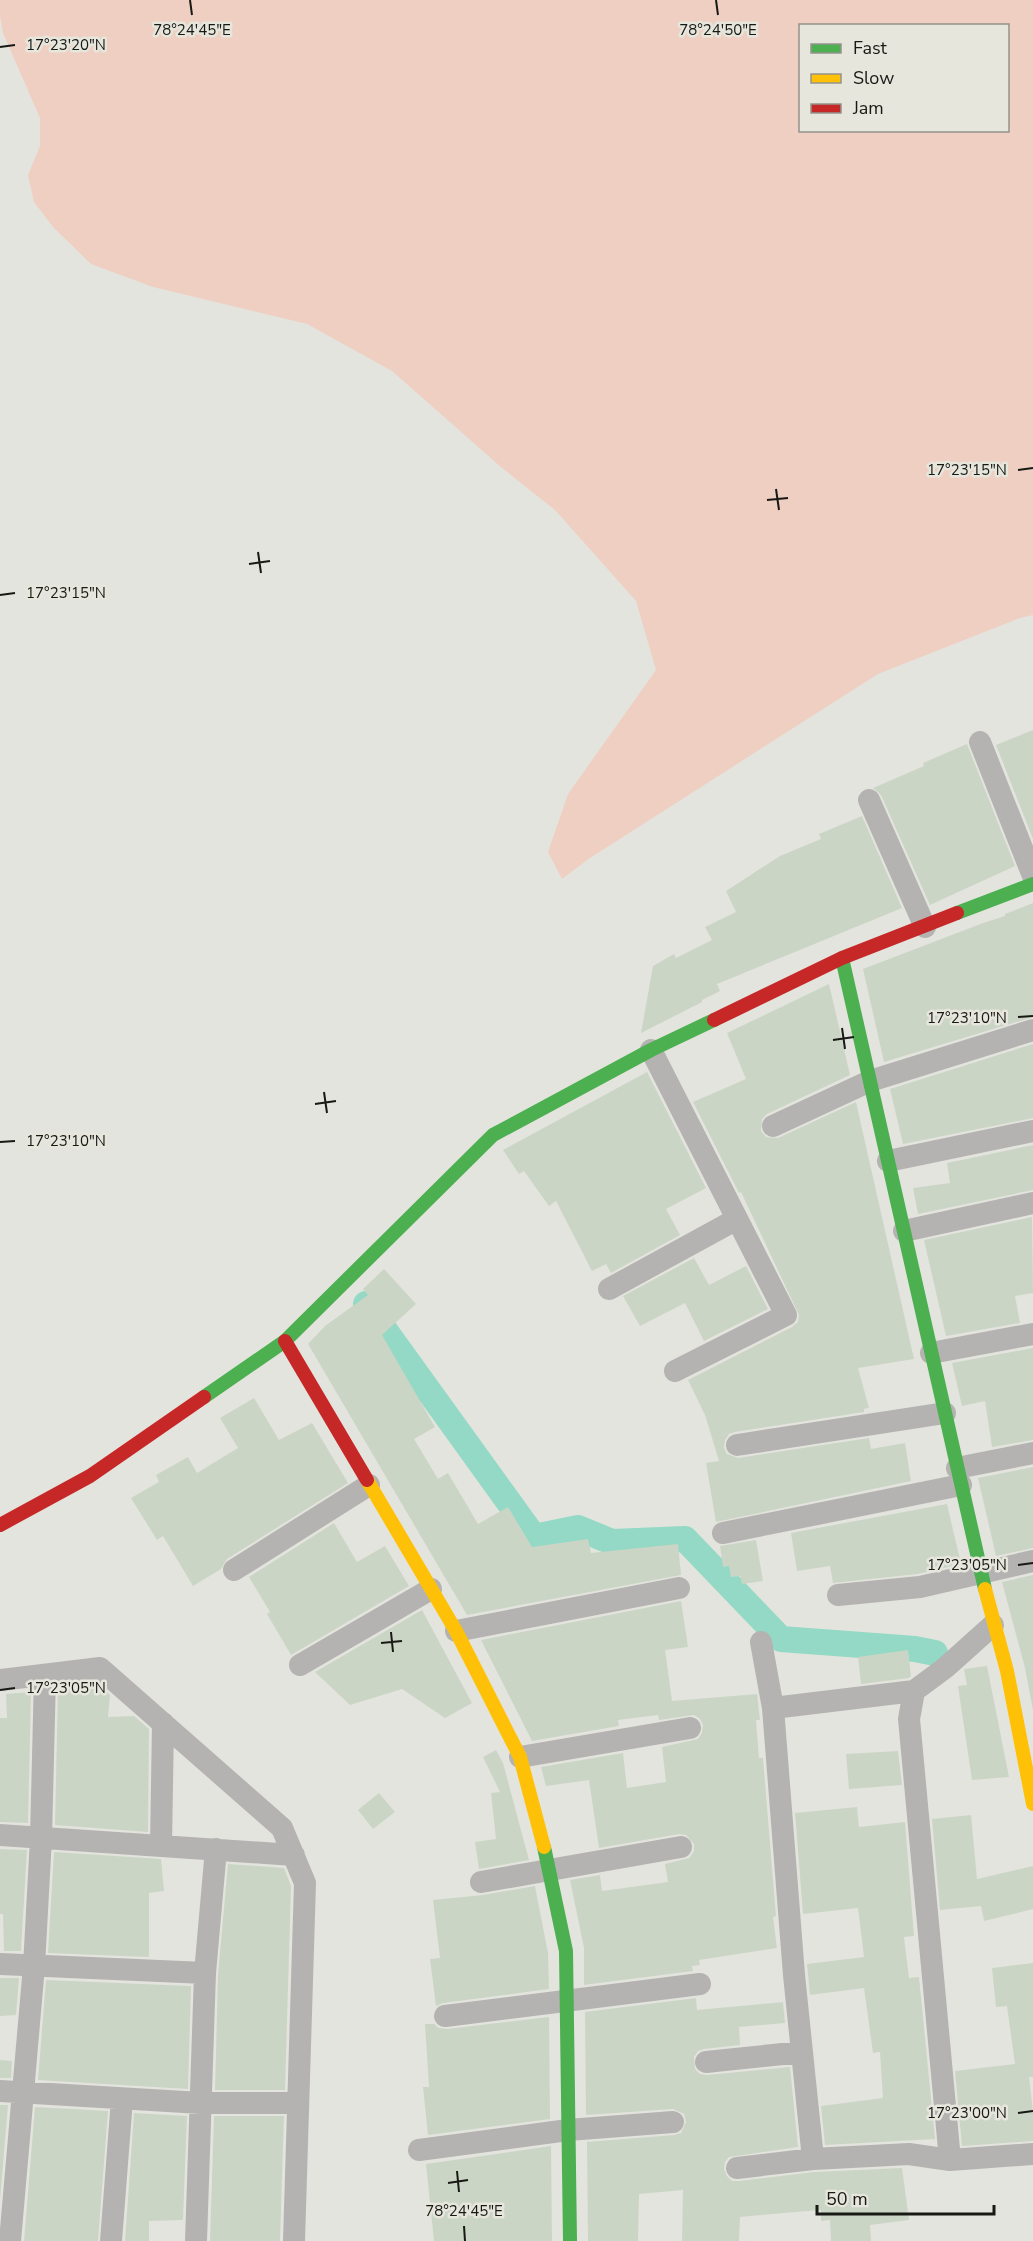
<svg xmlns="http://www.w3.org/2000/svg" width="1033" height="2241" viewBox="0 0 1033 2241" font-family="'Nunito Sans',sans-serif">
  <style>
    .green { fill: #efcfc2; fill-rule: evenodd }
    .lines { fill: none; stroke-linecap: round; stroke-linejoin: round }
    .canal { stroke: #93d9c5; stroke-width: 26 }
    .building { fill: #cbd5c6 }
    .street { stroke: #b4b3b1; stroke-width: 22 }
    .fast { stroke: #4caf50; stroke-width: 14 }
    .slow { stroke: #ffc107; stroke-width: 14 }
    .jam { stroke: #c62828; stroke-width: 14 }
    .ticks { fill: none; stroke: #181815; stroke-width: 2 }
    .ticks-label { font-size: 15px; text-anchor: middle; fill: #181815; stroke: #e6e6dc; stroke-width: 5; stroke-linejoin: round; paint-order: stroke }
  </style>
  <rect width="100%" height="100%" fill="#e4e4de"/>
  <path class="green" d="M0,0H1033V615L1020,618L878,674L590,858L562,879L548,852L568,794L656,670L636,601L555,510L502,468L392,371L307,324L153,287L91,264L53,227L34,202L28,175L40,146V118L3,33L0,16ZM800,26H1008V130H800Z"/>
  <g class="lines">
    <path class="canal" d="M366,1304L534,1537L578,1528L612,1542L685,1539L781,1639L915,1649L935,1653"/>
  </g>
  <path class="building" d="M1033,730V839L996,745Z
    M967,744L1015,866L930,905L881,795L873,788L924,766L923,763Z
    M862,816L902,908L717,984L720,991L702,1000V1002L641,1033L653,966L674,954L676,958L712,940L705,927L736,912L726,891L780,856L821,839L819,834Z
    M1033,903V1017L884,1062L863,969L983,923L1005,916V914Z
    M829,984L850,1075L767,1114L762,1119L761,1131L766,1137L778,1138L856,1102L914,1359L858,1368L869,1408L864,1409V1412L735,1432L729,1434L725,1440L724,1448L727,1454L738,1458L869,1438L871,1449L905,1443L911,1481L716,1522L706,1463L719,1461L705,1415L688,1380L792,1327L798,1322L799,1315L741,1192L739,1193L693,1102L746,1079L727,1033Z
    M1033,1044V1118L903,1144L890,1089Z
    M647,1072L706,1188L666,1209L680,1235L611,1273L606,1264L592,1271L556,1201L549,1206L524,1171L519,1174L503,1150Z
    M1033,1145V1190L918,1214L913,1188L950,1183L947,1163Z
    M1032,1217L1033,1293L1015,1296L1020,1323L946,1336L924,1240Z
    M694,1258L709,1285L746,1266L768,1309L704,1341L685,1303L640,1326L623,1296Z
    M384,1269L416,1304L382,1335L435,1427L414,1439L438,1479L448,1473L478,1524L508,1507L532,1547L588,1539L591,1553L678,1544L681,1575L467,1615L308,1344L325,1326L368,1295L363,1289Z
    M1033,1348V1440L992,1447L985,1401L962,1406L952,1363Z
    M254,1398L279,1440L312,1423L348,1483L227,1559L221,1569L193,1586L163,1536L157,1540L131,1498L159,1482L156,1475L188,1457L197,1473L238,1448L220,1418Z
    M1033,1467V1548L996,1556L978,1478Z
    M947,1504L961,1564L918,1574L833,1583L830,1566L797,1571L791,1533Z
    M334,1523L357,1562L385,1546L409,1586L291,1655L267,1614L270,1612L249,1577Z
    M756,1540L763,1581L742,1584L740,1576L731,1577L729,1566L723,1567L720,1546Z
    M1033,1575V1710L1025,1668L1002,1582Z
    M681,1601L688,1647L665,1650L672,1701L757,1694L760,1720H756L759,1758H763L776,1916L773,1917L777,1948L699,1960L700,1965L692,1966L693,1971L584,1985V1948L570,1880L600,1875L602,1891L668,1882L665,1864L689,1858L694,1851V1844L686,1835L679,1834L599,1848L589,1780L546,1786L541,1767L623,1753L627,1788L666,1782L662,1747L698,1739L702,1733L703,1725L700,1719L694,1715L659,1720L658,1715L618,1720L619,1726L532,1741L481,1640Z
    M422,1610L472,1703L445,1718L402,1689L350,1705L315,1672Z
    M908,1650L911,1676L909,1678L861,1684L858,1657Z
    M987,1666L1009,1777L972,1780L958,1686L967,1685L964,1669Z
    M96,1682L110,1695L108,1717L134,1716L149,1729L148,1832L55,1825L58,1687Z
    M31,1692L28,1823L0,1822V1718H7L6,1694Z
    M496,1750L503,1763L529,1860L479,1869L475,1842L496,1839L491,1793L500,1792L483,1757Z
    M898,1751L902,1785L849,1789L846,1754Z
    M379,1793L395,1812L373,1829L358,1810Z
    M857,1807L859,1827L905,1822L914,1936L904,1937L909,1978L919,1977L935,2139L825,2145L821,2106L883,2098L880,2052L873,2053L864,1988L810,1995L807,1964L864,1957L858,1908L803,1914L795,1813Z
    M971,1815L977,1879L1033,1866V1909L984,1921L981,1906L940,1910L932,1819Z
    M0,1849L27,1850L21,1951H4L3,1914H0Z
    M54,1852L161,1859L164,1891L149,1893V1957L48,1953Z
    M228,1864L284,1868L291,1886L285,2090H215L218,1974Z
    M535,1886L548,1953L549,1989L443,2003L436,2006L430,1959L440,1958L433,1900L483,1895Z
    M1033,1963V2077H1029L1033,2112V2141L962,2146L955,2071L1015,2064L1007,2006L996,2007L992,1968Z
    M0,1978H19L16,2015L0,2016Z
    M46,1980L191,1986L188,2089L38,2080Z
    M696,1998L697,2010L783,2002L785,2023L739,2027L740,2045L704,2049L698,2051L694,2057L695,2069L700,2074L707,2075L790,2067L798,2147L729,2157L725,2162L724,2169L727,2176L732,2181H739L814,2172L902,2168L909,2220L870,2225L871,2241H831L830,2220L821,2221V2210L795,2212L740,2217L739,2241H682L683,2190L639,2194L638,2241H588L587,2142L674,2135L681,2133L686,2122L684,2114L673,2109L586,2115L585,2012Z
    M549,2017L550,2119L428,2135L423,2087H429L425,2024H434L439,2028L447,2029Z
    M0,2060L12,2061L11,2078H0Z
    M0,2105H8L0,2200Z
    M35,2107L108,2111L98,2241H24Z
    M134,2113L187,2116L183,2220L149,2221V2241H125Z
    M214,2116H284L280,2241H210Z
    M551,2146L552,2241H434L426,2164Z"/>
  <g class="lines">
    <path class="street" d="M980,742L1033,876
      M869,800L925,927
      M651,1050L786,1315L675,1371
      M773,1126L870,1081L1033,1030
      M888,1161L1033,1131
      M904,1231L1033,1203
      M609,1289L737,1219
      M931,1353L1033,1334
      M737,1445L945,1413
      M957,1468L1033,1453
      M723,1533L961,1485
      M234,1570L369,1485
      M838,1595L920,1587L1033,1561
      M456,1631L679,1588
      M761,1642L773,1708L794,1975L813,2159L909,2154L950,2160L1033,2154
      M300,1665L431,1589
      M0,1680L100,1668L282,1828L305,1883L294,2241
      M773,1708L914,1691
      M520,1757L690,1728
      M0,1835L294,1855
      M161,1846L163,1723
      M481,1882L681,1847
      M0,1964L205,1973
      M445,2016L700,1984
      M706,2062L802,2052
      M0,2091L201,2103H298
      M419,2150L568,2130L673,2122
      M950,2160L909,1719L914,1691L945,1668L993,1625
      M737,2168L813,2159
      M10,2241L34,1966L41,1838L45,1676
      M111,2241L122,2099
      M196,2241L205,1973L216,1849"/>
    <path class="fast" d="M957,913L1033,884
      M842,958L985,1589
      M204,1397L285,1341L493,1135L651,1050L714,1020
      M544,1847L566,1951L570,2241"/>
    <path class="slow" d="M367,1480L456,1631L520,1757L544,1847
      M985,1589L1007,1671L1033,1804"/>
    <path class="jam" d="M714,1020L842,958L957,913
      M285,1341L367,1480
      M0,1525L90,1476L204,1397"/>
  </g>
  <path class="ticks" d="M190,0L192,15M716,0L718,15M0,47L15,45M1018,470L1033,468M776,489L779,510M767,500L788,498M258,552L261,573M249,564L270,561M0,595L15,593M1018,1017L1033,1016M842,1028L845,1049M833,1040L854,1037M324,1092L327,1113M315,1104L336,1101M0,1142L15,1141M1018,1565L1033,1563M391,1632L393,1652M381,1643L402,1641M0,1690L15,1688M1018,2113L1033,2111M457,2171L459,2192M448,2183L468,2180M464,2226L465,2241"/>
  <g class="ticks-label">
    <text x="192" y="35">78°24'45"E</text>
    <text x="718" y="35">78°24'50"E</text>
    <text x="66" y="50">17°23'20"N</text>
    <text x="967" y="475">17°23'15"N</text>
    <text x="66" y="598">17°23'15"N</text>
    <text x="967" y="1023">17°23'10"N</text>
    <text x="66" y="1146">17°23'10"N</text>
    <text x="967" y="1570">17°23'05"N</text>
    <text x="66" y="1693">17°23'05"N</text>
    <text x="967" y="2118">17°23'00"N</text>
    <text x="464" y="2216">78°24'45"E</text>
  </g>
  <rect x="799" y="24" width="210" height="108" fill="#e6e6dc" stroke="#94948c" stroke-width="1.5"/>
  <rect x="811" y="44" width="30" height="9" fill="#4caf50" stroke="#94948c" stroke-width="1.5"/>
  <text x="853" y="54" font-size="18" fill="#181815">Fast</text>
  <rect x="811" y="74" width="30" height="9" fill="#ffc107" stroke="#94948c" stroke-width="1.5"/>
  <text x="853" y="84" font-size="18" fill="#181815">Slow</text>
  <rect x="811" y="104" width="30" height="9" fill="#c62828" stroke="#94948c" stroke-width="1.5"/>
  <text x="853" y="114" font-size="18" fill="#181815">Jam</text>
  <path d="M817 2205v9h177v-9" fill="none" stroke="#181815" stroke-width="3"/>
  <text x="826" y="2205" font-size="18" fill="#181815" stroke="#e6e6dc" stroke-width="4.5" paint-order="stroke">50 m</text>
</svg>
